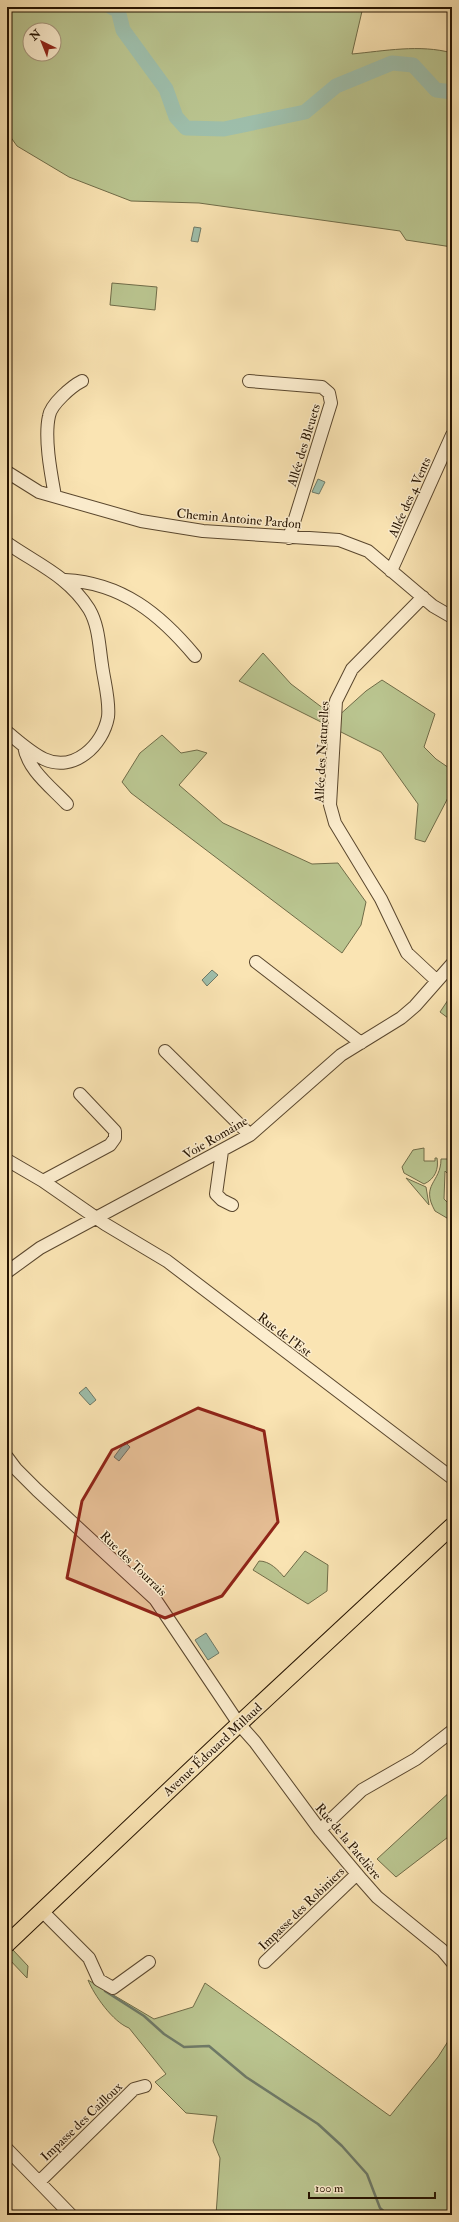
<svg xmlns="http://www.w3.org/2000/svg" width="459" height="2222" viewBox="0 0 459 2222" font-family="'IM FELL Double Pica',serif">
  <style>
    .green { fill: #bac590; stroke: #706c48; fill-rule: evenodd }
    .water { fill: #9ebfac; stroke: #6e7a68 }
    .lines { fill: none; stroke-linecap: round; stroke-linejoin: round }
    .stream { stroke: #6e7a68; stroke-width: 2.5 }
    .river { stroke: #9ebfac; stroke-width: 15 }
    .minor-casing { stroke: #5a472e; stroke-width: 14 }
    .major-casing { stroke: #251301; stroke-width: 18 }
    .minor { stroke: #fcedce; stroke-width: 12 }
    .major { stroke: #fae4b3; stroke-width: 16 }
    .marked { fill: #8f2418; fill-opacity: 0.2; stroke: #8f2418; stroke-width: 3; stroke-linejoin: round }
    .labels { text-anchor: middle; stroke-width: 3; stroke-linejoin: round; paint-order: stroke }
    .street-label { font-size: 13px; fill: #251301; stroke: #fcedce }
  </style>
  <rect width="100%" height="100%" fill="#fae4b3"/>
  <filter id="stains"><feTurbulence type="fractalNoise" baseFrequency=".005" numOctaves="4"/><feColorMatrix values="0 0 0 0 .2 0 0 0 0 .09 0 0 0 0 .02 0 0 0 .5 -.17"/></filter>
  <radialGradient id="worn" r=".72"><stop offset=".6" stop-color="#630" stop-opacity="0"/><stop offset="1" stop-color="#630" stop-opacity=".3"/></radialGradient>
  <path class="green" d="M7,7H363L352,54C384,51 420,44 452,53V247L406,240L400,231L199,203L131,201L69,177L17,146L7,132ZM30,30H54V54H30Z
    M112,283L157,287L155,310L110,305Z
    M263,653L291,684L336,718L366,691L382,680L435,714L424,747L436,759L452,770V790L425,842L415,839L418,804L381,752L239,681Z
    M162,735L181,753L197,750L207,753L179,785L223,823L312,864L338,863L366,902L361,925L342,953L131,793L122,782L140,753Z
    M452,994V1021L440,1012Z
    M424,1148V1161H435V1158H437C439,1169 435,1179 424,1184L404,1173L402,1167L413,1150Z
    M441,1159H452L451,1177L445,1171L444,1199L452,1207V1221L435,1211C420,1184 441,1183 441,1159Z
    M406,1178L426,1187L429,1205Z
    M305,1551L328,1565L327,1591L308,1604L253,1570L259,1561C270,1561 278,1570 284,1577Z
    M452,1790V1834L396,1877L377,1859Z
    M13,1950L28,1966L27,1978L7,1957V1953Z
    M88,1980L154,2019L193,2007L205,1983L390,2116L438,2057L452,2035V2215H216L220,2158L213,2141L217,2116L186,2113L155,2082L166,2074L129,2028C113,2022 94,1995 88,1980Z"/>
  <path class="water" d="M194,227L201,228L198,242L191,241Z
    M318,479L325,482L319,494L312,492Z
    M212,970L218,975L207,986L202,980Z
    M86,1387L96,1400L90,1405L79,1393Z
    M125,1442L130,1447L119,1461L114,1457Z
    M206,1633L219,1653L208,1660L195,1640Z"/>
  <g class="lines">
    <path class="stream" d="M105,1991L144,2016L164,2034L184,2047L209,2046L246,2077L318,2124L342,2146L367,2174L380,2208L388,2215"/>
    <path class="river" d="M111,7L118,10L123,30L166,89L176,117L186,128L224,129L305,112L336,86L392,63L413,65L436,90L452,92"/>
    <g class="minor-casing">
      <path id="minor" d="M249,381L322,387L329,393L331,403L289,538
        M7,472L39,492L141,521L203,531L339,540L368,551L433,606L452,617
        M55,496C51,474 44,438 49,416C51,404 72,386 82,381
        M7,543C37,564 68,576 89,609C99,626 99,646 102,665C104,681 110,701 108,717C103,745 74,773 44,759C31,753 18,741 7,732
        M391,571L452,435
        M65,580C122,583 160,614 195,656
        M423,597L352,669L336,701L330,805L335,823L381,899L407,953L437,981
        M24,746C27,769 51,787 67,804
        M256,962L361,1043
        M165,1051L250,1135
        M222,1151L216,1194L222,1200L232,1205
        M7,1160L43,1181L105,1224L167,1261L452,1478
        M43,1181L110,1145L115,1138V1131L80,1094
        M7,1272L40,1248L250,1135L341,1055L401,1018L415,1006L452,964
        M7,1457L16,1469L37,1490L155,1599L239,1724L255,1742L320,1830L362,1880L377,1897L442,1950L452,1962
        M320,1830L362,1790L416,1759L452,1731
        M42,1911L89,1958L99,1980L113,1988L149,1962
        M265,1962L357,1874
        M7,2149L71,2215
        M40,2181L134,2089L145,2086"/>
    </g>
    <g class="major-casing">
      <path id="major" d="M7,1944L239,1724L452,1526"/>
    </g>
    <use href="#minor" class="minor"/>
    <use href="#major" class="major"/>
  </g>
  <path class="marked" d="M198,1408L264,1431L278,1522L222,1596L165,1618L67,1578L82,1501L112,1450Z"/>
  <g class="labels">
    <g class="street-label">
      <text transform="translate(303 445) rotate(-73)" y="5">Allée des Bleuets</text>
      <text transform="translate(409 497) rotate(-66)" y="5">Allée des 4 Vents</text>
      <text transform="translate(239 518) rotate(5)" y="5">Chemin Antoine Pardon</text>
      <text transform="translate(321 752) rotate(-87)" y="5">Allée des Naturelles</text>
      <text transform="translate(215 1137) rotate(-30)" y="5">Voie Romaine</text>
      <text transform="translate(285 1334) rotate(37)" y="5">Rue de l'Est</text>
      <text transform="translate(134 1563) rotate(44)" y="5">Rue des Tourrais</text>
      <text transform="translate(212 1749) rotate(-43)" y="5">Avenue Édouard Millaud</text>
      <text transform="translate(349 1841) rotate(50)" y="5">Rue de la Patelière</text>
      <text transform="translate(301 1908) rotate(-44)" y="5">Impasse des Robiniers</text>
      <text transform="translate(81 2121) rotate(-44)" y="5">Impasse des Cailloux</text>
    </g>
  </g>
  <rect width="459" height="2222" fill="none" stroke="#fae4b3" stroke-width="24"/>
  <rect x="8" y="8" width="443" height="2206" fill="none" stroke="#251301" stroke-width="2"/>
  <rect x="12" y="12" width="435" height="2198" fill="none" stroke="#251301"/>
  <g transform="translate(42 42) rotate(317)"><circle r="19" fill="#fcedce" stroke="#a6967c"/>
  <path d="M0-3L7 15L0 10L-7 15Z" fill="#8f2418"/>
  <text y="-6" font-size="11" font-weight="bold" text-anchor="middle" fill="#251301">N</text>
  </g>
  <path d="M309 2192v6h126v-6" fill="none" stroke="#251301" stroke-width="2"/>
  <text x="315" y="2192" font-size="12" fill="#251301" stroke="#fcedce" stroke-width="3" paint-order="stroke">100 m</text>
  <rect width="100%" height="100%" filter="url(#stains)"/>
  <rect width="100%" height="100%" fill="url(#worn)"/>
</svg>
